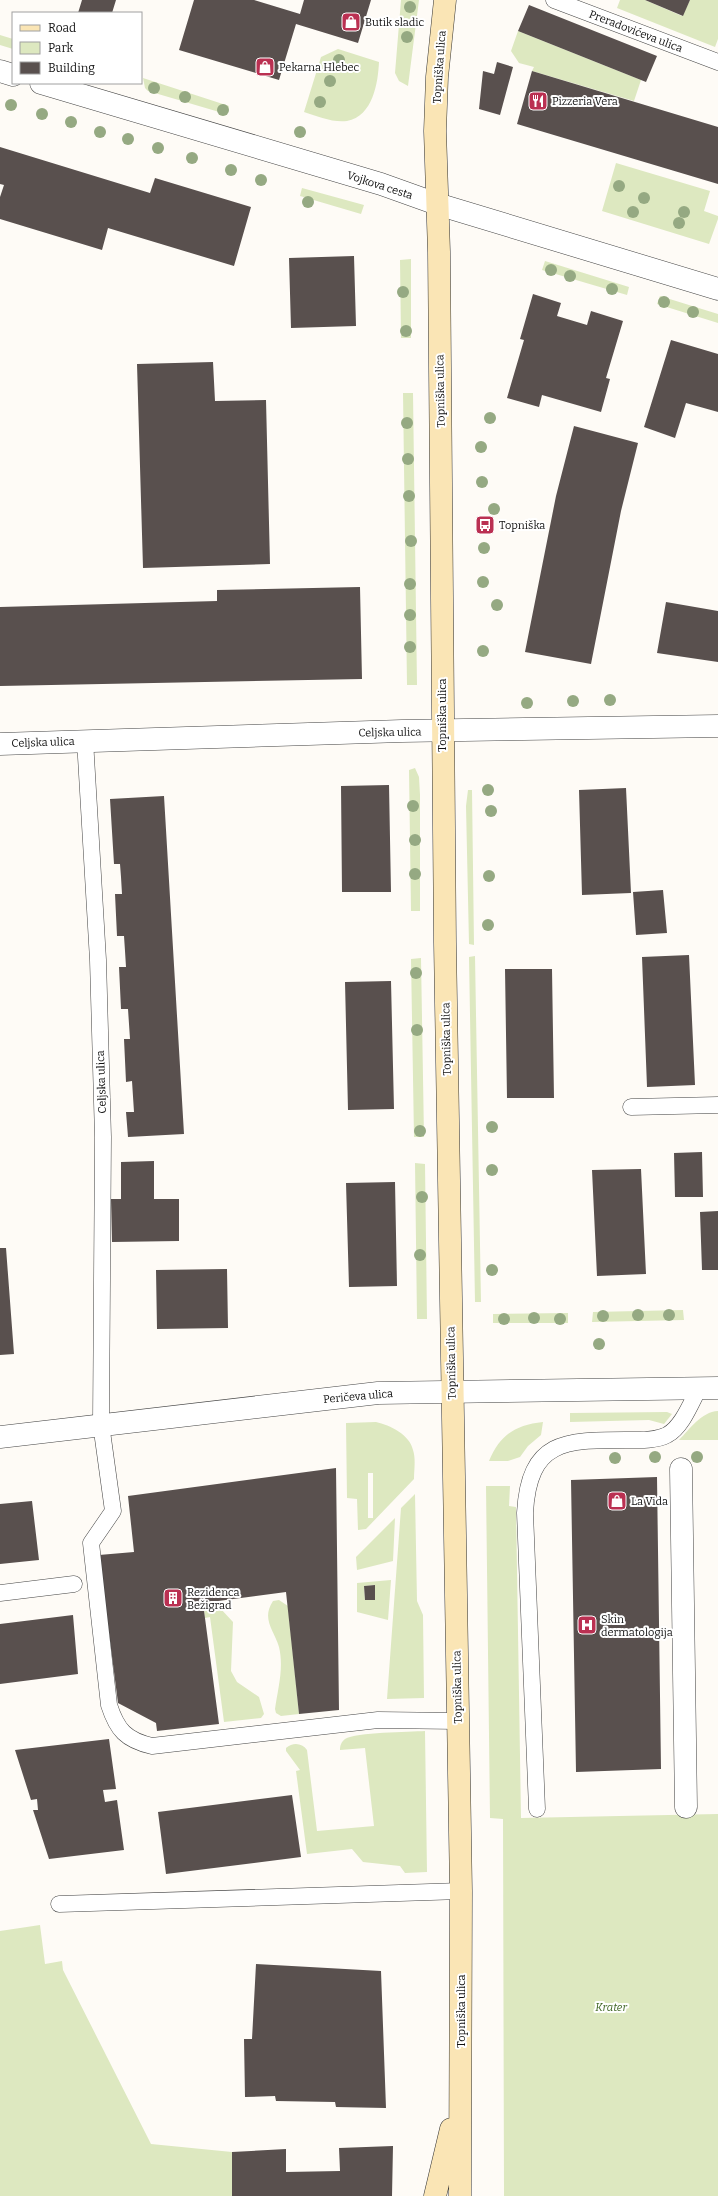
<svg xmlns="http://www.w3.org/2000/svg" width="718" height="2196" viewBox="0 0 718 2196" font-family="Bitter,serif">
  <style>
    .green { fill: #dde8c0; fill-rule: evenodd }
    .building { fill: #59504e }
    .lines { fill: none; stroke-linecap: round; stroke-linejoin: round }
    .service-casing { stroke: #444; stroke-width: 17 }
    .pedestrian-casing { stroke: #444; stroke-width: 23 }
    .minor-casing { stroke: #444; stroke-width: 23 }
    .tertiary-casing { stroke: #444; stroke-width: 23 }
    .secondary-casing { stroke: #333; stroke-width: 23 }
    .service { stroke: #fff; stroke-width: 16 }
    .pedestrian { stroke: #fff; stroke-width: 22 }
    .minor { stroke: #fff; stroke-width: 22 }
    .tertiary { stroke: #fff; stroke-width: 22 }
    .secondary { stroke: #fae5b5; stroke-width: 22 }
    .tree { fill: #95a982 }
    .labels { text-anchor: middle; stroke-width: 4; stroke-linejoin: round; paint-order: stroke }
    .poi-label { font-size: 11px; fill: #111; stroke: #fff; text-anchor: start }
    .street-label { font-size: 11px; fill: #111; stroke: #fff }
    .park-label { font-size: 11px; font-style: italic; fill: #3f6624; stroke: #fff }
  </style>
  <rect width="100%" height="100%" fill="#fefbf6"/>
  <path class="green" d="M401,0H419L408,86L399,81L395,73Z
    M620,0H645L682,16L690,0H718V39L715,47L617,8Z
    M518,31L641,80L634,101L532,71L534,67L519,63L511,51Z
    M0,35L13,39V49L0,45Z
    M338,49L379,62C378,83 373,116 347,121C333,123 317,116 304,112L321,57Z
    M143,78L229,106L226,114L148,91L145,88Z
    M616,163L710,191L704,211L718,216V219L709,244L602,211Z
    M302,188L364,205L361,214L300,196Z
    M411,259V338H401L400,260Z
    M545,261L629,287L627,295L542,270Z
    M660,296L718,314V323L657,304Z
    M403,393H413L417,685H407Z
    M415,768L419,777L420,795V911H411L409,770Z
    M468,790H472L474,945L469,944L466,806Z
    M475,956L481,1302H475L469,957Z
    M421,958L424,1137H414L411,959Z
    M415,1163L425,1164L427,1319H417Z
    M683,1310L684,1320L592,1322L593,1312Z
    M568,1313V1323H493V1314Z
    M718,1411V1440H679C690,1429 701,1412 718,1411Z
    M667,1412L672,1414L664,1424L649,1420L570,1422V1413Z
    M376,1422C390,1425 410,1435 413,1450C416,1459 414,1470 414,1479L366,1529L358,1530L357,1499L347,1498L346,1423ZM368,1473H373V1518H368Z
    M543,1422L541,1435L528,1446L520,1457L508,1461H489C500,1435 515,1425 543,1422Z
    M486,1486H510L509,1506L516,1507L521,1818L718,1814V2196H504L503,1819L490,1818Z
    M415,1494L417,1601L423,1615L424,1698L387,1699L401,1508Z
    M395,1518L393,1561L357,1570L356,1557Z
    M391,1580L388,1620L357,1612V1583ZM375,1585V1600H365L364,1586Z
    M279,1600L288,1606L299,1714L281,1716L276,1713L275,1709C278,1688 284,1668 279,1647C274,1630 261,1619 273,1601Z
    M214,1607L220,1608L233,1622L231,1671L237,1682L259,1697L264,1714L261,1718L224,1722L210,1617L205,1618L204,1609Z
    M425,1731L427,1872L405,1873L400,1866L363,1862L352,1849L307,1854L296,1771L300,1770L286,1751V1748C293,1742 302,1743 307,1750L317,1831L374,1826L365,1748L340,1750C340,1746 341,1742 345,1739C356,1732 409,1732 425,1731Z
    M40,1925L45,1964L62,1961L63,1970L151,2144L232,2152V2196H0V1931Z"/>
  <path class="building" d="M82,0H116L112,13H78Z
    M194,0H254L300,14L304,0H371L358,43L296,24L279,80L179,50Z
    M645,0H690L683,16Z
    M529,5L657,56L646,82L518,31Z
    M497,62L513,67L500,115L479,109L483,71L494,74Z
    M532,71L718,127V184L517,124Z
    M0,147L150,193L155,178L251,207L234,266L108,228L102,250L0,219V197L4,185L0,184Z
    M354,256L356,326L291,328L289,258Z
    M533,294L561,303L557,316L587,325L591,311L623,321L606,378L610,379L601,412L542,395L539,407L507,398L524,340L520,339Z
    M671,340L718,354V412L686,403L675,438L644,427Z
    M213,362L215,401L266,400L270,564L143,568L137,364Z
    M574,426L638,443L621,511L591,664L525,652L556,496Z
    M360,587L362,679L0,686V607L217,601V590Z
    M666,602L718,611V662L657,653Z
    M389,785L391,892H342L341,786Z
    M626,788L631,893L582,895L579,790Z
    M164,796L184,1134L128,1137L126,1112H134L132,1081L126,1082L124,1039H130L128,1009H121L119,967H126L125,951L124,936H117L115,894H122L121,877L120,864H114L110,799Z
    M663,890L667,933L636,935L633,892Z
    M689,955L695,1085L647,1087L642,957Z
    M505,969H552L554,1098H507Z
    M391,981L394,1109L348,1110L345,982Z
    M702,1152L703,1197H675L674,1153Z
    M154,1161V1199H179V1241L112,1242L111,1199H121V1162Z
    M641,1169L646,1274L597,1276L592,1170Z
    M395,1182L397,1286L349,1287L346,1183Z
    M718,1211V1270H702L700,1212Z
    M0,1248H6L14,1354L0,1355Z
    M227,1269L228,1328L157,1329L156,1270Z
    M336,1468L339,1710L299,1714L286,1592L203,1603L219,1724L157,1731L156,1723L118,1703L99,1555L134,1552L128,1496Z
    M657,1477L661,1769L576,1772L571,1480Z
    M32,1501L39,1560L0,1564V1504Z
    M375,1585V1600H365L364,1586Z
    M73,1615L78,1674L0,1684V1624Z
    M109,1739L116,1789L103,1790L105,1802L117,1800L124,1850L49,1859L33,1810H38L37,1799L31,1800L15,1750Z
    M292,1795L301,1857L166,1874L158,1812Z
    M256,1964L381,1971L386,2108L336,2107L335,2102L276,2101L275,2096L245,2097L244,2039H252Z
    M393,2146L392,2196H232V2152L286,2149V2172L340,2171L339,2148Z"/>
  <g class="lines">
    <g class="service-casing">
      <path id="service" d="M554,0L718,62
        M85,740L98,960L103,1137L101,1424L113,1511L91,1543L109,1705C117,1730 126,1740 152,1746L378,1720L458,1721
        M631,1107L718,1105
        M0,1593L74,1584
        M537,1809L525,1513C529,1439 566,1440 628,1440C640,1440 655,1441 667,1435C682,1427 691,1403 699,1388
        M59,1904L461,1891"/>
    </g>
    <g class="pedestrian-casing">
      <path id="pedestrian" d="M681,1469L686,1807"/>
    </g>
    <g class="minor-casing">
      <path id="minor" d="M0,744L402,731L718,726
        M0,1437L378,1393L718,1388"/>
    </g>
    <g class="tertiary-casing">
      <path id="tertiary" d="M0,71L13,75
        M41,83L381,184L437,204L718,289"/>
    </g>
    <g class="secondary-casing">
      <path id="secondary" d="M445,0L437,77L435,131L439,252L445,943L461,1891L460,2196
        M435,2196L451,2129"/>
    </g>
    <use href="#service" class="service"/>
    <use href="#pedestrian" class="pedestrian"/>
    <use href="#minor" class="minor"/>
    <use href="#tertiary" class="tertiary"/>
    <use href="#secondary" class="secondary"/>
  </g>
  <g class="tree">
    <circle cx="410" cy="7" r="6"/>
    <circle cx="407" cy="37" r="6"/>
    <circle cx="339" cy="60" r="6"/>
    <circle cx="330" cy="81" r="6"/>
    <circle cx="154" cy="88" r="6"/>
    <circle cx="185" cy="97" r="6"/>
    <circle cx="320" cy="102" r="6"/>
    <circle cx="11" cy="105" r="6"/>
    <circle cx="223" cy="110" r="6"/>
    <circle cx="42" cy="114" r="6"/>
    <circle cx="71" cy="122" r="6"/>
    <circle cx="100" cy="132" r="6"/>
    <circle cx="300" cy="132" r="6"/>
    <circle cx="128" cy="139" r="6"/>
    <circle cx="158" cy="148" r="6"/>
    <circle cx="192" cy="158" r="6"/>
    <circle cx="231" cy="170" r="6"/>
    <circle cx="261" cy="180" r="6"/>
    <circle cx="619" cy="186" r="6"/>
    <circle cx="644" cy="198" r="6"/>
    <circle cx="308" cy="202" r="6"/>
    <circle cx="633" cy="212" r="6"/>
    <circle cx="684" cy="212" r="6"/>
    <circle cx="679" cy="223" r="6"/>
    <circle cx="551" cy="270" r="6"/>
    <circle cx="570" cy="276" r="6"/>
    <circle cx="612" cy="289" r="6"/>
    <circle cx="403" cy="292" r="6"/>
    <circle cx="664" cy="302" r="6"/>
    <circle cx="693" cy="312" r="6"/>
    <circle cx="406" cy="331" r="6"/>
    <circle cx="490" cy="418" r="6"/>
    <circle cx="407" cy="423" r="6"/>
    <circle cx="481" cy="447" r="6"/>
    <circle cx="408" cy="459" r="6"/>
    <circle cx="482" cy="482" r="6"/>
    <circle cx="409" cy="496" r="6"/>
    <circle cx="494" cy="509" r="6"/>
    <circle cx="411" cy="541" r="6"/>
    <circle cx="484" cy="548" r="6"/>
    <circle cx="483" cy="582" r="6"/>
    <circle cx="410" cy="584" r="6"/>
    <circle cx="497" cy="605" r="6"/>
    <circle cx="410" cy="615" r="6"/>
    <circle cx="410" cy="647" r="6"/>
    <circle cx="483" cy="651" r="6"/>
    <circle cx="610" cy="700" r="6"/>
    <circle cx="573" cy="701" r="6"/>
    <circle cx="527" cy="703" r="6"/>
    <circle cx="488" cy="790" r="6"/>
    <circle cx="413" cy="806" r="6"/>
    <circle cx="491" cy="811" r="6"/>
    <circle cx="415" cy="840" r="6"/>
    <circle cx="415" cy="874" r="6"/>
    <circle cx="489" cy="876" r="6"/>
    <circle cx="488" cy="925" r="6"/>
    <circle cx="416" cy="973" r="6"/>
    <circle cx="417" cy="1030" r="6"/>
    <circle cx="492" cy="1127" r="6"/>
    <circle cx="420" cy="1131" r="6"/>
    <circle cx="492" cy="1170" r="6"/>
    <circle cx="422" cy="1197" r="6"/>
    <circle cx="420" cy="1255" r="6"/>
    <circle cx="492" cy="1270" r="6"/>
    <circle cx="638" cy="1315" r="6"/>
    <circle cx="669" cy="1315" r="6"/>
    <circle cx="603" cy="1316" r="6"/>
    <circle cx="534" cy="1318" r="6"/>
    <circle cx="504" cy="1319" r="6"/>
    <circle cx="560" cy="1319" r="6"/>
    <circle cx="599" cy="1344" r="6"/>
    <circle cx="655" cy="1457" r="6"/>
    <circle cx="697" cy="1457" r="6"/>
    <circle cx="615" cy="1458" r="6"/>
  </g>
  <defs>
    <g id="shop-square" transform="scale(1)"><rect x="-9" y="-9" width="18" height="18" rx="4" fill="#ba3052" stroke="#fff"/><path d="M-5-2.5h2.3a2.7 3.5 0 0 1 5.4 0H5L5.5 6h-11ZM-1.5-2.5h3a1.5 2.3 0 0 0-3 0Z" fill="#fff"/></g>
    <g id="restaurant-square" transform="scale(1)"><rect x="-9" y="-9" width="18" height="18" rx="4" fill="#ba3052" stroke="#fff"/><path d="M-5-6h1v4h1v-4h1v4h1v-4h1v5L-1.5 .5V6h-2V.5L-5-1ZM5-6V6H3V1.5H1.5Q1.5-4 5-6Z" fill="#fff"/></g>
    <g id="bus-square" transform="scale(1)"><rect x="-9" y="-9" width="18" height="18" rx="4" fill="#ba3052" stroke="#fff"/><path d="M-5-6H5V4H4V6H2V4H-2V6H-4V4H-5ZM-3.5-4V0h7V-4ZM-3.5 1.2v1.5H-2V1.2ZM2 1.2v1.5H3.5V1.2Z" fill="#fff"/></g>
    <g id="building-square" transform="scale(1)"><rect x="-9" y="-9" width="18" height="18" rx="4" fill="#ba3052" stroke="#fff"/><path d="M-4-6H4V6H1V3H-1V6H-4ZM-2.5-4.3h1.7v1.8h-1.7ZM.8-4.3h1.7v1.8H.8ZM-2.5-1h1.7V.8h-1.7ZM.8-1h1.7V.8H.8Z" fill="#fff"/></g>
    <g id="hospital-square" transform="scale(1)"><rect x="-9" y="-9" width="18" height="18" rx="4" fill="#ba3052" stroke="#fff"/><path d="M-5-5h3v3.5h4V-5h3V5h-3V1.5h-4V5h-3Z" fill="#fff"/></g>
  </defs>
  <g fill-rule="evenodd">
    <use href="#shop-square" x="351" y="22"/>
    <use href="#shop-square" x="265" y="67"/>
    <use href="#restaurant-square" x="538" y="101"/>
    <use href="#bus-square" x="485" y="525"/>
    <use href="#shop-square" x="617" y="1501"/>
    <use href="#building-square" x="173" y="1598"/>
    <use href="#hospital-square" x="587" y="1625"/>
  </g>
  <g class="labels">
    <g class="poi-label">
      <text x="365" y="26">Butik sladic</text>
      <text x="279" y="71">Pekarna Hlebec</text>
      <text x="552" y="105">Pizzeria Vera</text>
      <text x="499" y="529">Topniška</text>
      <text x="631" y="1505">La Vida</text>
      <text x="187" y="1596">Rezidenca<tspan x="187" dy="13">Bežigrad</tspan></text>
      <text x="601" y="1623">Skin<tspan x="601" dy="13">dermatologija</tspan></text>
    </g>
    <g class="street-label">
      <text transform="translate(636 31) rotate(21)" y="4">Preradovićeva ulica</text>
      <text transform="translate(439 67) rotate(-86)" y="4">Topniška ulica</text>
      <text transform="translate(380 185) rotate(18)" y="4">Vojkova cesta</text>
      <text transform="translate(440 391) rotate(-91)" y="4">Topniška ulica</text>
      <text transform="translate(442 715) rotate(-90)" y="4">Topniška ulica</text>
      <text transform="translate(390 732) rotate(-1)" y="4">Celjska ulica</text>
      <text transform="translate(43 742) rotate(-2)" y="4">Celjska ulica</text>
      <text transform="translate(446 1039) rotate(-91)" y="4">Topniška ulica</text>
      <text transform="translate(101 1082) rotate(-92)" y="4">Celjska ulica</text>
      <text transform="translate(451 1363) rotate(-91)" y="4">Topniška ulica</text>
      <text transform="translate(358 1396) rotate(-5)" y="4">Peričeva ulica</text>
      <text transform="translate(457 1687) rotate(-91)" y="4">Topniška ulica</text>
      <text transform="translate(461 2011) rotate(-90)" y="4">Topniška ulica</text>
    </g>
    <g class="park-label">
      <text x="611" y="2011">Krater</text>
    </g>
  </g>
  <rect x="12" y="12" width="130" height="72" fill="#ffffff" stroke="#a0a0a0"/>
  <rect x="20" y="25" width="20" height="6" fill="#fae5b5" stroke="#a0a0a0"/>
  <text x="48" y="32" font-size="12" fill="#111111">Road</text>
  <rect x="20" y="42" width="20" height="12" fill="#dde8c0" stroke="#a0a0a0"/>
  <text x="48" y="52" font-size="12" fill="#111111">Park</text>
  <rect x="20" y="62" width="20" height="12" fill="#59504e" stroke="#a0a0a0"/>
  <text x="48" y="72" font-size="12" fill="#111111">Building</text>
</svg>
